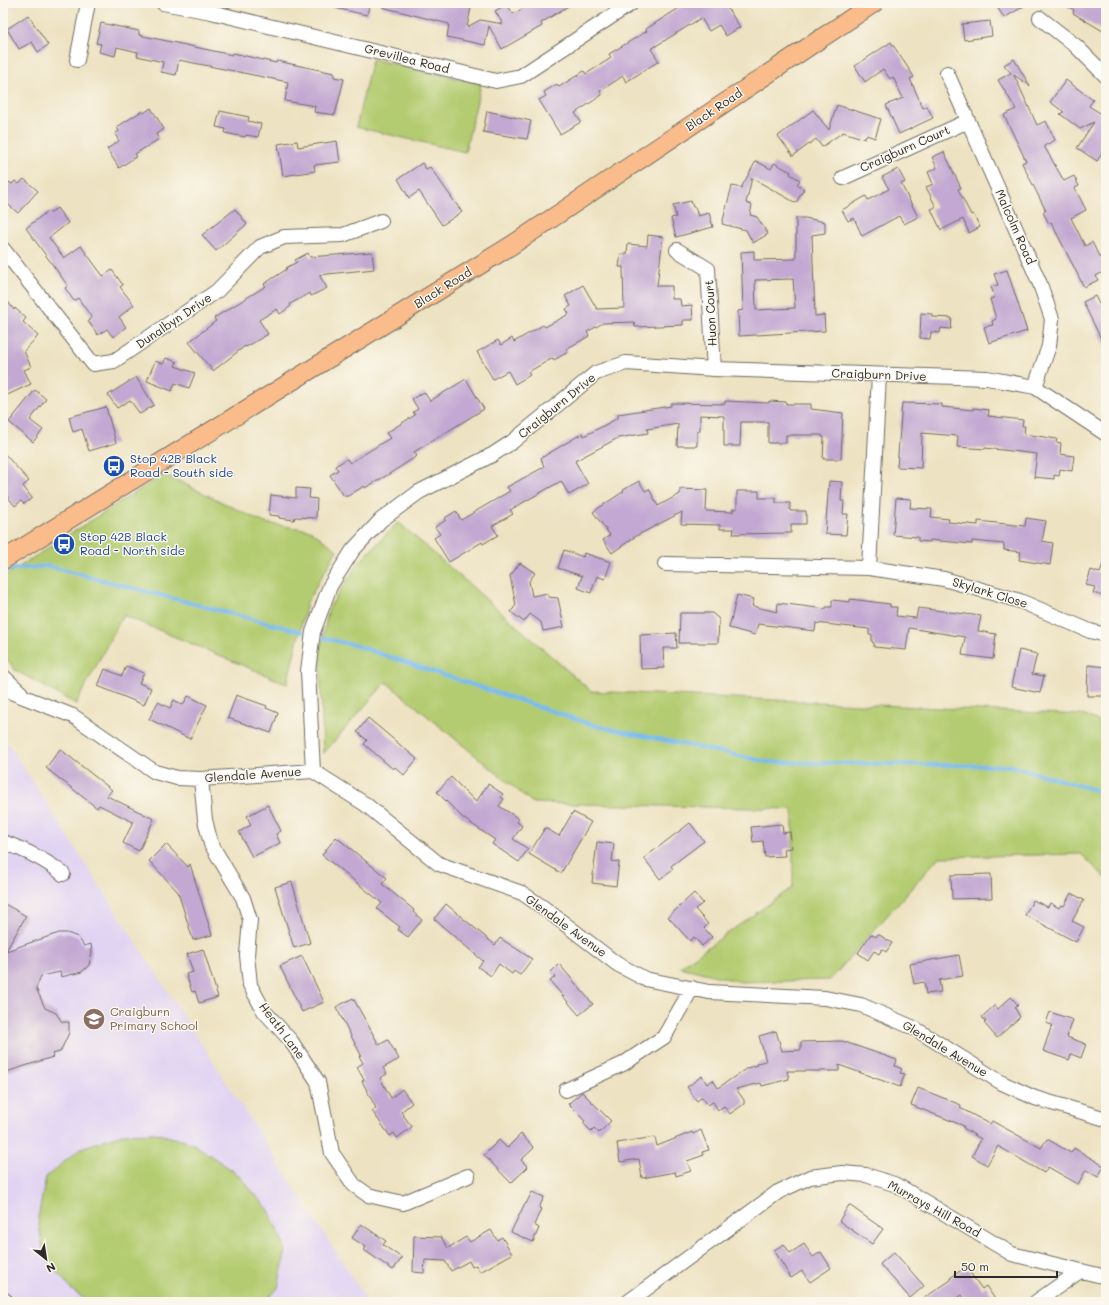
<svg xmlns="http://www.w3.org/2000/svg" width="1109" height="1305" viewBox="0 0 1109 1305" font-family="Mali,sans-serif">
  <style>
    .built { fill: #e1d4f3 }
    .green { fill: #b4cc71; stroke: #707c4e }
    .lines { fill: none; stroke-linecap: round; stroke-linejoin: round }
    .stream { stroke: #78bbee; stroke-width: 4 }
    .building { fill: #c2a8d2; fill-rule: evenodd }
    .minor-casing { stroke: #6f6b60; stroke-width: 16 }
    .major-casing { stroke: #6f6b60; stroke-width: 20 }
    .minor { stroke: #fff; stroke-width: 14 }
    .major { stroke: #fabc8b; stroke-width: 18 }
    .labels { text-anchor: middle; stroke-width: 3; stroke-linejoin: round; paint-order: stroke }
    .street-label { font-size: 12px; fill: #2b2b2b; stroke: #fbf7ec }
    .transit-label { font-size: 12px; fill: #164399; stroke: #fbf7ec; text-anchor: start }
    .education-label { font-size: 12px; fill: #785e54; stroke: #fbf7ec; text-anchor: start }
  </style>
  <rect width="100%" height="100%" fill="#fbf7ec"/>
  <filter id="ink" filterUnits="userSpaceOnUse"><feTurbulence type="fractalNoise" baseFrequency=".025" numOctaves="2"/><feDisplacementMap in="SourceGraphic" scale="8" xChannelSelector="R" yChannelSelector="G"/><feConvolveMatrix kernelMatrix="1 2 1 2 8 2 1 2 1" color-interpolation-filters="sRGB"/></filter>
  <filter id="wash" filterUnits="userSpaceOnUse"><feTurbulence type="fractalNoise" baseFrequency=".012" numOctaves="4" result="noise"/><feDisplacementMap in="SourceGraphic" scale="16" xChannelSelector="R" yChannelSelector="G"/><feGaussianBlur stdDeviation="0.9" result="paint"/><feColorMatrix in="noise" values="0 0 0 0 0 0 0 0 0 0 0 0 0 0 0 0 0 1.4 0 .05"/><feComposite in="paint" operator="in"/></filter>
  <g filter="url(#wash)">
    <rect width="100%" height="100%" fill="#ede2c1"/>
    <path class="built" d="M3,736L368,1302H3Z"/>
    <path class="green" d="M372,59L481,84L465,152L356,127Z
      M164,474L265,523L310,530L337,550L307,602L287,684L123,615L76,704L15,670L3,653V577Z
      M398,522L591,691L1083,715L1106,724V878L1081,854L939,857L830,980L741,982L680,967L793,887V809L533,803L386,682L323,754L320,650L329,608L357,565Z
      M155,1133L192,1143L236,1173L269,1210L286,1250L278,1288L265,1302H89L72,1290L44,1256L38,1218L46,1177L81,1148L122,1134Z"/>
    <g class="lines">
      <path class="stream" d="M3,570L48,566L302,632
        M324,638L357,646L596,726L768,762L1011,766L1106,793"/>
    </g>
    <g id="blocks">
      <path class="building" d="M336,3H370L367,15L335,8Z
        M382,3H472L467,27L480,20L503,24L495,11L507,4L513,14L533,3H573L541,23L542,26L502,49L489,26L485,45L447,37L449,24L382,7Z
        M687,3H724L740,27L726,36L719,25L709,31L701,18L651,49L659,61L626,82L623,76L600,91L602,95L575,113L581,122L560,134L539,100L546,96L544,92L557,84L559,87L584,71L586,74L611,58L609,54L647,31L646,29Z
        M995,3H1029L1004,18Z
        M1061,3H1106V33L1073,13L1074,10Z
        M28,15L48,45L38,52L32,42L19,49L7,29Z
        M990,21L992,36L964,40L962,24Z
        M101,23L139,31V35L232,55L233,53L276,63L277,61L334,73V77L344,79L335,115L314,112L315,106L285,101L288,82L179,60L176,75L161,72L163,62L137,56L138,52L117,47L115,56L99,52L101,44L96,43Z
        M891,42L914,77L910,79L923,108L927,106L933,118L899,134L886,105L903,98L893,77L890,79L883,69L865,82L855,66Z
        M1014,59L1030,86L1014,75L1037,125L1046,121L1055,140L1044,146L1064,181L1074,176L1079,186L1075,188L1086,210L1071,218L1085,246L1092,242L1106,270L1096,276L1098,280L1084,287L1051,222L1049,224L1043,212L1046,211L1022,163L1026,161L1004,115L1016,109L998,80L1011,73L1004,65Z
        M1066,80L1093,100L1089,106L1100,113L1106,103V148L1097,161L1077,148L1094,122L1080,129L1060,114L1064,112L1050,102Z
        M837,105L881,119L875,138L866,135L865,139L843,132L822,147L816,139L793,156L778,136L813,110L829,130Z
        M151,108L164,129L156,134L159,139L135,154L137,156L119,168L107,149L119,141L115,134L119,131L117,127L142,111L144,113Z
        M220,111L249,117L248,121L261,124L258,137L246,135L245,137L225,133L226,129L216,127Z
        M487,111L531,121L527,139L483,132Z
        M297,141L298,147L337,141L340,162L314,165L315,171L283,176L278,144Z
        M944,152L961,188L958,189L971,215L973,214L980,227L969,233L963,219L941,230L931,209L936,207L926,187L933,184L928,172L937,168L932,157Z
        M756,161L771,169L774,163L791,172L790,174L800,180L797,185L804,189L796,203L752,178L746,203L752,205L750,215L757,217L768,234L753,243L746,230L722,224L732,186L741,188Z
        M422,163L426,169L430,167L462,212L442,225L419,191L409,198L398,179Z
        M898,169L905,182L901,184L918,217L904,224L899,216L862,236L854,218L848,221L842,210L866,196L868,200L889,189L882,177Z
        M24,179L38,191L18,213L3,200V188L9,182L12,184L15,181L19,184Z
        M691,201L693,207H695L698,216L709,213L713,227L676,237L671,218L676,217L673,205Z
        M57,208L68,223L49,238L64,258L81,246L103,276L112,270L123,285L120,287L134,305L119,317L126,327L113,337L107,329L98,335L88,321L92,318L78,298L74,301L65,288L68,286L26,228L48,211L50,213Z
        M235,209L247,224L216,251L202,235Z
        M796,218H805L825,222V233L812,235L815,316L824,315L825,331L739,336L738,311L743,310L741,252L754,251V260L796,259ZM793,279L795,308L756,310L755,280Z
        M648,235L663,237L657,286H672V299H680L681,306L692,305L693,320H683V325L635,327L634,322L603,323L587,332L589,336L566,349L568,352L554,360L553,358L528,372L530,375L515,384L508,371L493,379L477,352L498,340L501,345L512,338L514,342L543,325L545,327L569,314L566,309L571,306L565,296L583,285L597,309L624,308L623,267H619L621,254H627L628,244L647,246Z
        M372,252L374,269L319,275L327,288L311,296L310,293L290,304L291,306L280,314L277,309L259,320L268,334L246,347L245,346L213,371L189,342L216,321L214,318L266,286L264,284L287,269L286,268L297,262L295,260L308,253L310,257Z
        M1007,270L1027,331L989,343L984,327L993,325L992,321L996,319L990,299L995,297L991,287L998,285L994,274Z
        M3,295L14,310L15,308L26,318L23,322L38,336L24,351L31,367L24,370L31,384L3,397Z
        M1095,296L1099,304L1106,301V349L1083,302Z
        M921,313L932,314V317L952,318L951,329L941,328L940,333L931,332L930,339L920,338Z
        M166,358L177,362L175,366L195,373L189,388L175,383L172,391L147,381L155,361L163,364Z
        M136,377L154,405L140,414L130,400L117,408L108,395Z
        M466,379L484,409L414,452L417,456L389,474L365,488L364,486L348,496H344L330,475L338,470L335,466L347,459L350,463L390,438L386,433L415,415L413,412L418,409L412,399L424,392L430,401Z
        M35,390L46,399L30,420L43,430L33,442L9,422Z
        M725,401L769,403V401L786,402V404H811V409L843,413L841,459H823L824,437H822V435H786V443H768V422H741L740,446H724V416L700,415V431H697V446H677L678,424L647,429L648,433L618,438L575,461L588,484L569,495L561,481L510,510L513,514L492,526L498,535L483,544L482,542L449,562L434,538L440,534L435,527L446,520L445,518L456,511L461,520L510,491L507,487L544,467L541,458L583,433L584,436L618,418V414L671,406V403L725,404Z
        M902,403L942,404V407L973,410V408L989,410L988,416L1023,420L1022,426H1025L1024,434L1057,439L1056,442L1061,443L1060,454L1074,456L1072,471L1060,469L1059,476L1054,475V479L1034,477L1037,454L985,448V449L957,447L958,436L922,433L921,468L897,467Z
        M106,407L116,443L89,451L82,429L73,432L69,417Z
        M3,452L29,481L23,486L32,498L24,504L21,501L15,506L3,491Z
        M639,481L645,491L649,489L658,506L680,494V489L707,490L706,511L733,512V509H737V491H759V498H776V503H790V511H806V524H791V533L733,534L734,529H720V525L681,524L682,512L636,536L612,553L603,540L610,535L593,512L624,491L623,490Z
        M829,481L842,482L841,501H844L843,514H848L846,535L825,534Z
        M296,488L310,489L309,498L317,499L316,518L295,517L294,520L279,518V516L269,515L271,495L296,498Z
        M896,498L911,499L910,508L932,509L931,517L949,519L948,522L978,525V521L1025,526L1026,518L1046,521L1042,541L1053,543L1050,565L1019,560L1021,552L1004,550V544L972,541V544L930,540V542L918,541V537L893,535Z
        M564,550L583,557L584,553L611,562L605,579L597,576L591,593L578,588L582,576L558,568Z
        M1104,560L1106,561V597L1093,593L1095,587L1086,585L1091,570L1100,573Z
        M520,563L535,573L529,581L532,596L548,593V597L558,598L564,627L543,631L541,622L530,614L524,622L511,612L516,605L510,576Z
        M737,595L754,599L752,606L777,612L778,603L826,609V607H832V600L850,602V599L890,604V607H897L896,616L916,618L918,608L981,616L978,631L996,634L993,659L962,655L965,637L909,628L906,650L874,647V643L872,642V635H869V629L816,623L815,631L758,624L755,635L729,628Z
        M680,613H712L719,619L718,643H679Z
        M676,633L677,648H663L664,668L641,669L640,635Z
        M1019,650L1037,654L1032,674L1044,676L1040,693L1011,687Z
        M1088,665L1106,667V696H1087Z
        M126,666L144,673L139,683L151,688L144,705L98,686L105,669L122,676Z
        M236,695L267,706L266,708L278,713L271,733L228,718Z
        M188,696L207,705L190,739L149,719L158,702L170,708L174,700L183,705Z
        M368,718L417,759L404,775L395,767L393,769L364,744L367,740L357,732Z
        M60,749L112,790L107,796L154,819L139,851L123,843L133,822L99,805L97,808L46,768Z
        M451,777L476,802L488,784L503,794L501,797L504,799L499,806L519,819L517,822L522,826L513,839L528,849L519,862L492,844L495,840L463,818L437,792Z
        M268,805L281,831L276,834L280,843L252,857L239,832L251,825L247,816Z
        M573,812L591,822L561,873L529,854L545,828L559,836Z
        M690,823L704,841L671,866L673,869L660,879L644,858Z
        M782,824L783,833L790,832L792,848L784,849L785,856L765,857L763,841L753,842L751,827Z
        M336,837L387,878L382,884L414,910L413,912L422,920L408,937L398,930L400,927L377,909L382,903L322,855Z
        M597,842L614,844L612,861L619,862L616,886L592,883Z
        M166,844L188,867L190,864L212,935L193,940L178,892L149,861Z
        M991,874L992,898L952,899L951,875Z
        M292,882L310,943L294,948L275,887Z
        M694,893L703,903L695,909L708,924L704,928L712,937L702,946L694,937L690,941L668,917Z
        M1071,893L1084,900L1072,921L1084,927L1076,942L1025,915L1033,900L1048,907L1050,903L1059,908L1061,905L1064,906Z
        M3,903L26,916L6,951L59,933H67L78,937L84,946L91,944L92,952L89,965L82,972L61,977L60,972L41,976L36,988L45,1008L56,1013L62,1022H69V1033L60,1052L52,1054L53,1057L3,1073Z
        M446,904L495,945L500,938L532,959L520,975L514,971L512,974L499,964L491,976L478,967L483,961L434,919Z
        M871,934L876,937L878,934L892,943L886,952L882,949L879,954L874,951L868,960L858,953Z
        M203,949L218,997L199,1003L195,991L192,992L186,974L193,972L187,954Z
        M959,955L963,976L939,980L941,992L926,994L924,982L914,984L910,964Z
        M302,956L324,1002L302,1012L280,966Z
        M559,964L593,1004L579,1015L550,981L555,977L551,972Z
        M1011,997L1018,1005L1015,1008L1020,1017L997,1038L984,1023L986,1022L982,1017L995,1005L998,1009Z
        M353,998L379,1045L388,1040L399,1059L383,1068L387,1074L380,1078L391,1098L402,1089L412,1103L401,1112L412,1127L397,1138L394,1133L390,1136L372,1111L376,1108L362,1081L364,1080L357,1067L363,1063L359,1056L361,1055L336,1007Z
        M1050,1012L1073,1020L1067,1037L1086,1044L1081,1058L1071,1054L1069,1060L1043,1051L1052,1025L1046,1023Z
        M776,1031L782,1051L801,1050V1042L842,1041L897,1060L895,1066L902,1069L900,1073L905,1074L900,1087L839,1065V1071H787L789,1079L762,1086L761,1083L736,1089L744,1100V1104L730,1114L724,1106L718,1110L713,1102L708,1105L702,1097L697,1101L687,1087L702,1076L707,1084L713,1080L718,1088L747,1068L758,1065L757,1063L766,1061L759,1036Z
        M918,1088L961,1105L960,1108L990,1124L992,1121L1041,1148L1047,1139L1071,1153L1074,1148L1104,1166L1098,1177L1086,1170L1078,1184L1048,1167L1044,1173L998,1146L987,1165L972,1156L981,1139L963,1128L964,1126L911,1105Z
        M582,1092L611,1121L599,1133L594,1128L591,1131L583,1123L585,1121L568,1104Z
        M701,1130L709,1150L702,1152L704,1155L687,1161L691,1171L676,1176L675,1172L642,1178L639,1159L620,1162L617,1143L655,1137L657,1146L692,1132L693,1134Z
        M521,1134L534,1148L521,1160L528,1167L511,1183L484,1155L499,1140L507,1148Z
        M532,1192L544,1197L539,1208L541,1209L534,1225L539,1228L533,1242L511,1232L525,1203L526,1204Z
        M849,1205L883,1229L872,1244L839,1221Z
        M361,1224L386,1241L383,1245L402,1258L393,1270L364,1250L366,1247L352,1238Z
        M491,1230L497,1240L502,1237L512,1254L480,1272L476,1265L472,1267L469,1261L451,1271L445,1261L425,1260L424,1273L413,1272L414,1236L441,1237L448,1248L466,1237L470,1242Z
        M784,1244L790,1253L804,1244L813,1257L821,1252L831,1268L810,1282L802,1271L791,1278L774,1250Z
        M894,1252L924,1286L910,1298L880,1264Z
        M966,1267L982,1289L986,1286L997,1302H967L962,1295L951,1302H918L951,1280L950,1278Z"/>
    </g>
  </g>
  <g filter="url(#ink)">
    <use href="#blocks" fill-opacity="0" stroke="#6f6b60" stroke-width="1"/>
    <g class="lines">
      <g class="minor-casing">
        <path id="minor" d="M163,3L211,12L496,81L521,76L632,3
          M1040,18L1076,46L1106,76
          M77,60L88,3
          M947,73L1040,284L1052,319L1049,346L1035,387
          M843,178L968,121
          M3,249L93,364L114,361L217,291L260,247L284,237L343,235L381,221
          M677,250L708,269L714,369
          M665,564L869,568L944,579L1020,601L1090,631L1106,635
          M869,568L879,375
          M3,676L21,693
          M3,689L73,716L155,772L177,778L201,779L313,771L365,804L439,864L522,893L544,908L617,964L645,979L709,992L825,998L861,1005L914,1028L1002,1083L1035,1098L1106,1119
          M313,771L308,671L313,632L330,586L353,550L381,520L419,492L492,455L512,442L596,373L626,363L714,369L987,378L1035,387L1106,434
          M201,779L205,820L211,844L243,898L250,920L247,955L250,985L264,1011L291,1041L318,1082L332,1153L354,1185L368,1195L403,1203L468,1176
          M3,842C25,850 45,859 63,874
          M566,1090L623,1064L664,1037L692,988
          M3,1299L7,1302
          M628,1302L778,1192L810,1177L842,1173L866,1175L897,1185L1012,1254L1106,1277
          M1036,1302L1080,1271"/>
      </g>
      <g class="major-casing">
        <path id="major" d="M3,560L512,245L874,3"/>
      </g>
      <use href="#minor" class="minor"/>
      <use href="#major" class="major"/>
    </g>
  </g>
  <defs>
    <g id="bus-disc" transform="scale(1.15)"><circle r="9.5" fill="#1a4fb4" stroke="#fbf7ec"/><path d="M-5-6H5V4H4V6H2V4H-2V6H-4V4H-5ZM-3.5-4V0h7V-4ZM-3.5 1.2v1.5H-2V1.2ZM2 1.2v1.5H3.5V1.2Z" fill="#fff"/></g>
    <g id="school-disc" transform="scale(1.15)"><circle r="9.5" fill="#8d6e63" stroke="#fbf7ec"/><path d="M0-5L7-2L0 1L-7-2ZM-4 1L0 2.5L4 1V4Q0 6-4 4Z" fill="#fff"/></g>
  </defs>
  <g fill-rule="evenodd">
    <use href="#bus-disc" x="114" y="466"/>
    <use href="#bus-disc" x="64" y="544"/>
    <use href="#school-disc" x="94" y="1019"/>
  </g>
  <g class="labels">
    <g class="street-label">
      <text transform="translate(407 59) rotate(14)" y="4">Grevillea Road</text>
      <text transform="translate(714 110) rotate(-34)" y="4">Black Road</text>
      <text transform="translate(905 149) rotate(-24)" y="4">Craigburn Court</text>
      <text transform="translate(1015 227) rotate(66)" y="4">Malcolm Road</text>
      <text transform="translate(443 288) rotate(-32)" y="4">Black Road</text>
      <text transform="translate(711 313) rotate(-93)" y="4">Huon Court</text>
      <text transform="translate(174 321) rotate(-34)" y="4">Dunalbyn Drive</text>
      <text transform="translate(879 375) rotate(2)" y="4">Craigburn Drive</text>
      <text transform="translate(557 406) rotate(-39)" y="4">Craigburn Drive</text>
      <text transform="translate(990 593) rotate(17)" y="4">Skylark Close</text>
      <text transform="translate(253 775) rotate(-4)" y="4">Glendale Avenue</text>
      <text transform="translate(566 926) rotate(36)" y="4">Glendale Avenue</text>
      <text transform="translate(282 1031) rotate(53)" y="4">Heath Lane</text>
      <text transform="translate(945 1049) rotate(31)" y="4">Glendale Avenue</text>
      <text transform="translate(934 1209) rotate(29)" y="4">Murrays Hill Road</text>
    </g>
    <g class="transit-label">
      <text x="130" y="463">Stop 42B Black<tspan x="130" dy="14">Road - South side</tspan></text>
      <text x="80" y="541">Stop 42B Black<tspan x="80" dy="14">Road - North side</tspan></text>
    </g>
    <g class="education-label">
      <text x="110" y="1016">Craigburn<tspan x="110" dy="14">Primary School</tspan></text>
    </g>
  </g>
  <rect width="1109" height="1305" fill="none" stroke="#fbf7ec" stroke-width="16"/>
  <g transform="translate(46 1259) rotate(150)" stroke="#fbf7ec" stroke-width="3" paint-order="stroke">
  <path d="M0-3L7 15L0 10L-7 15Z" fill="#2b2b2b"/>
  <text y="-6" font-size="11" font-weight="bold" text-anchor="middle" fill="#2b2b2b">N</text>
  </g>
  <path d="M955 1271v6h102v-6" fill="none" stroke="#2b2b2b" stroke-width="2"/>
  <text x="961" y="1271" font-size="12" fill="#2b2b2b" stroke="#fbf7ec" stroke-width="3" paint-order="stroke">50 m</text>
</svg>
